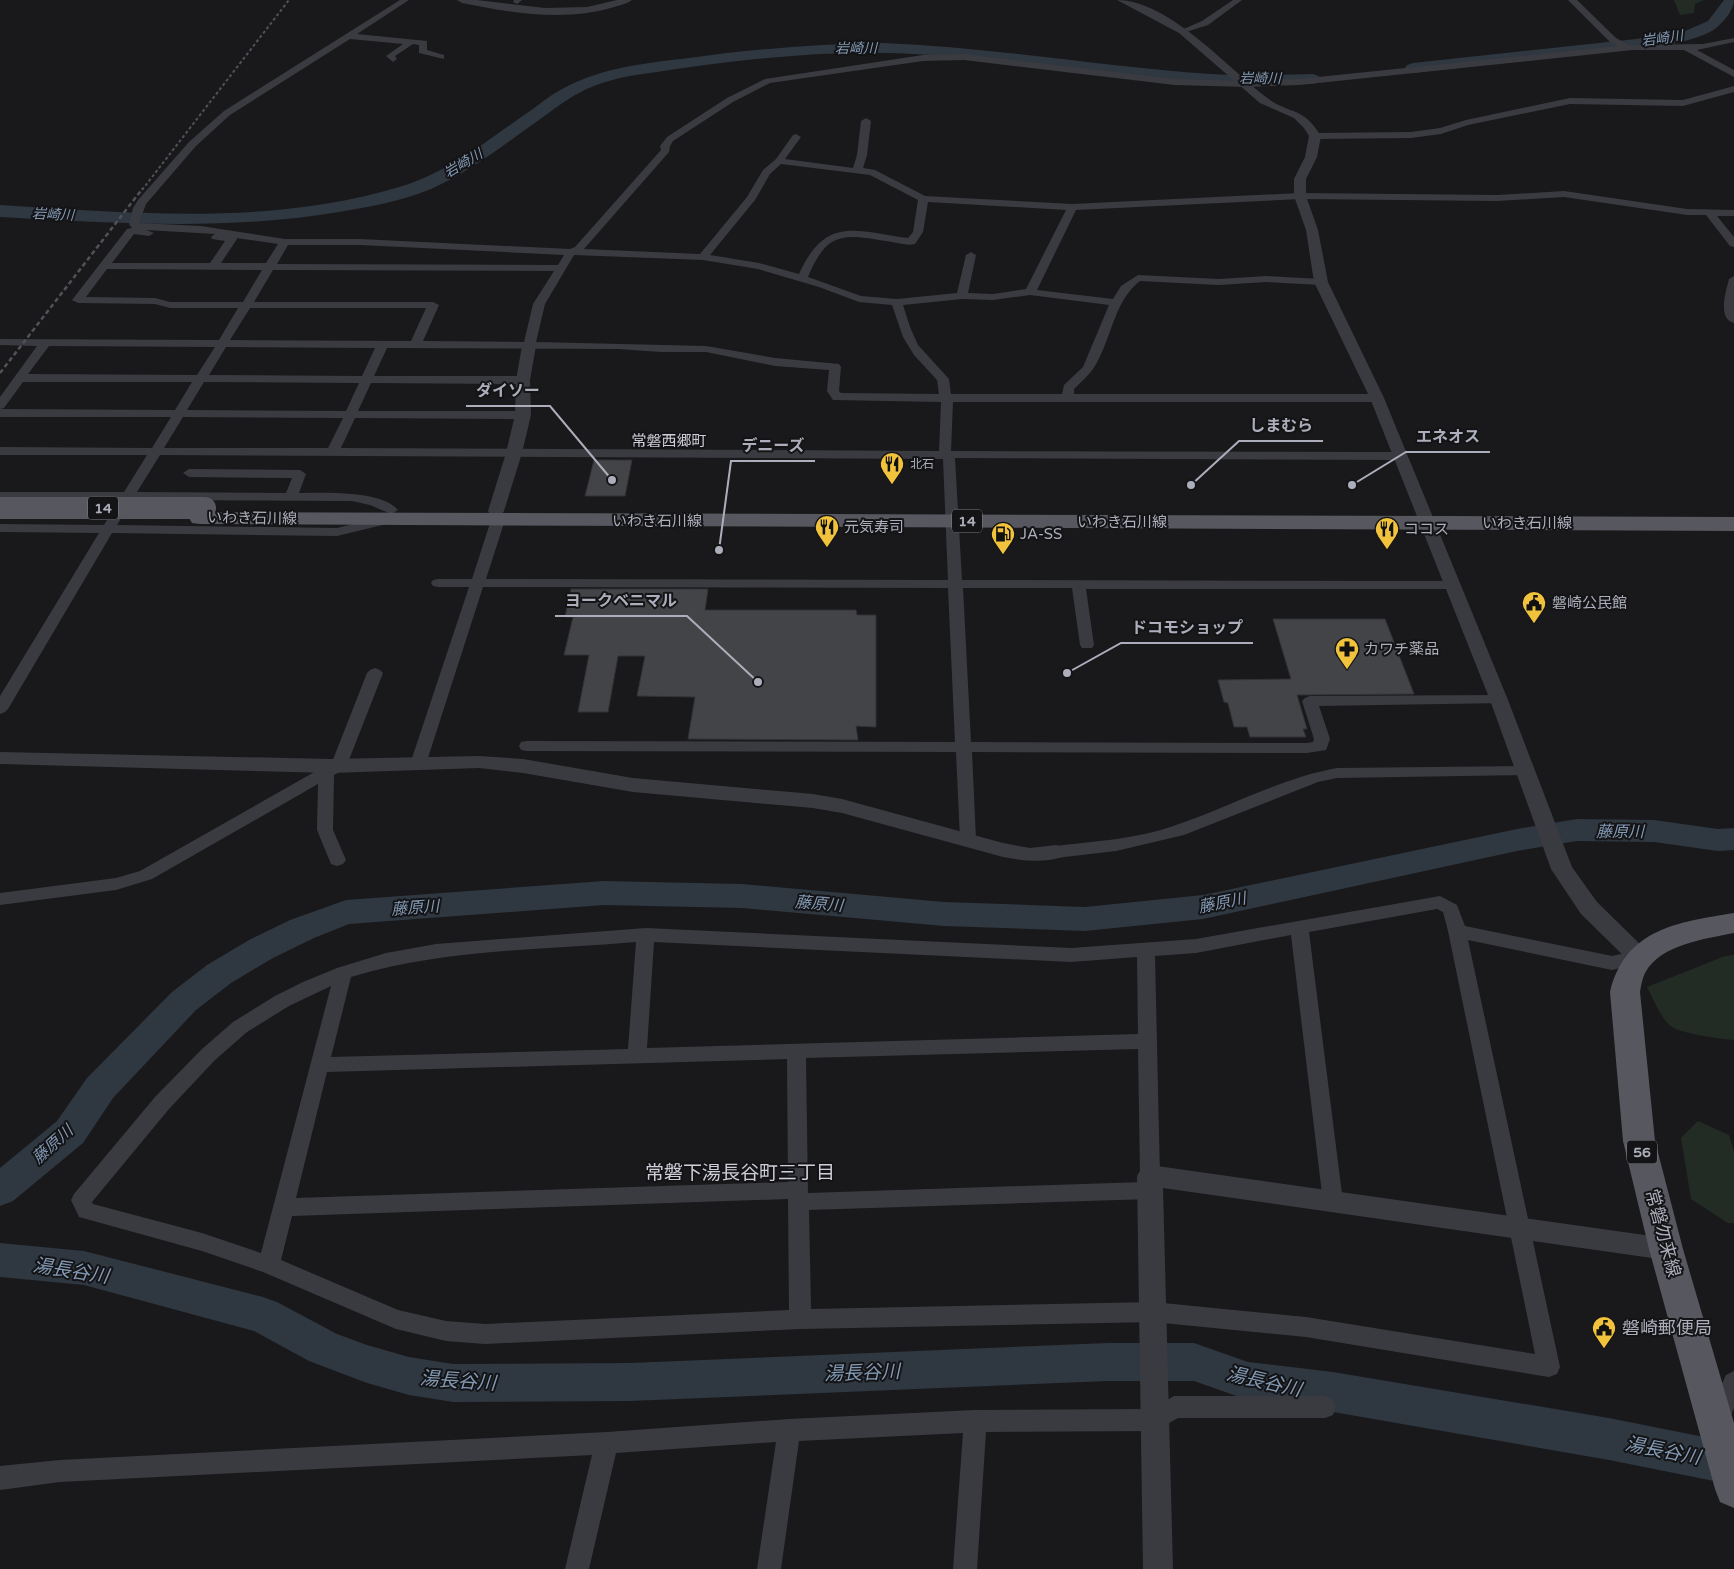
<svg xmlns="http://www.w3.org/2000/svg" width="1734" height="1569" viewBox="0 0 1734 1569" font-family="'Varela Round','Noto Sans JP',sans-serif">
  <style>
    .green { fill: #232b25 }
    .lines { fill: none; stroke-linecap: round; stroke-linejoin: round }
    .river { fill: #2f3740; fill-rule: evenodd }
    .building { fill: #434448; stroke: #333337 }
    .minor { fill: #3a3b40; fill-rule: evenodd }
    .tertiary { fill: #3a3b40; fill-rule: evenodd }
    .primary { fill: #56575f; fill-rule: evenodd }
    .rail-far1 { stroke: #515259; stroke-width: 2; stroke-dasharray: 3 2.5; stroke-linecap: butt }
    .rail { stroke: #515259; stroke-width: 2.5; stroke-dasharray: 4.5 3; stroke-linecap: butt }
    .primary-bridge { stroke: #56575f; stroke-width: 22 }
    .labels { text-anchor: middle; stroke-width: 4; stroke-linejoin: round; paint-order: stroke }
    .far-poi-label { font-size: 12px; fill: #acafbb; stroke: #141416; text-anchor: start }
    .far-water-label { font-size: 14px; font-style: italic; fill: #839ab5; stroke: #141416 }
    .shield { fill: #141416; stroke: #7e808a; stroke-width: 1 }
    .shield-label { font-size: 14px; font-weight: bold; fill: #acafbb }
    .far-quarter-label { font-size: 15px; fill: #cdced7; stroke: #141416 }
    .street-label { font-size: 15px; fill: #acafbb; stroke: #141416 }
    .poi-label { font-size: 15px; fill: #acafbb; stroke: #141416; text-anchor: start }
    .water-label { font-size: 16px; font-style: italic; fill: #839ab5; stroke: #141416 }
    .near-street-label { font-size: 18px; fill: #acafbb; stroke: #141416 }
    .near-poi-label { font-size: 18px; fill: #acafbb; stroke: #141416; text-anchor: start }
    .near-neighbourhood-label { font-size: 19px; fill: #cdced7; stroke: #141416 }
    .near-water-label { font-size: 19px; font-style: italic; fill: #839ab5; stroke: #141416 }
    .leader { fill: none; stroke: #acafbb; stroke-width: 2 }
    .callout-dot { fill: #acafbb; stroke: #141416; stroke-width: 2 }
    .callout-label { font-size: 16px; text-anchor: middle; font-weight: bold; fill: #acafbb; stroke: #141416; stroke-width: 4; stroke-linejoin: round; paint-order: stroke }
  </style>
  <rect width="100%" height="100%" fill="#19191b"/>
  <path class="green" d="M1674,0H1704L1695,4L1694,13L1680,15Z
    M1734,955V1040C1721,1039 1683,1034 1672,1027C1662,1021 1653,998 1647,987L1725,956Z
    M1698,1121L1729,1135L1734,1151V1223H1728L1691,1199L1681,1138Z"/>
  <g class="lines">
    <path class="river" d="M1724,0H1734C1734,11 1720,27 1710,32C1680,47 1629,49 1595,53C1534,60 1474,66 1413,73L1407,71L1405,68L1407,65L1413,63L1636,39L1683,32L1708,21Z
      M883,43C992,47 1101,67 1211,74C1245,76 1279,75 1313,74L1319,76L1321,79L1319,82L1313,84C1263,85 1214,85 1164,80C1080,73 998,59 914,54C826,49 737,60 650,73C625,76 601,81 579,93C565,100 552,111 539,120C505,144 470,172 431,189C402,201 369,207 339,212C226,231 113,223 0,217V205C132,213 271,226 399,187C448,173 489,139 530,111C541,103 552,94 564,88C603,67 647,63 689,58C754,49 818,44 883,43Z
      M1577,819L1654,820L1718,829L1734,828V850L1718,851L1654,842L1577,841L1517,851L1203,919L1085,931L944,926L742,908L604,905L349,924L314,938L273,958L231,983L196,1010L113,1098L83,1143L13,1201L0,1206V1168L57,1121L87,1078L172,992L207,965L249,940L290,920L346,900L604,881L742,884L944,902L1085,907L1203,895L1517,829Z
      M0,1243L84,1251L263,1297L277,1302L337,1334L367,1345L409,1357L453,1364L630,1363L1108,1343H1194L1248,1362L1333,1372L1609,1418L1734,1443V1485L1609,1460L1333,1412L1248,1400L1194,1381H1108L630,1401L453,1402L409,1395L367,1383L309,1361L254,1331L84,1285L0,1277Z"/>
  </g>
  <path class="building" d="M594,460H632L625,496H585Z
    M571,589H708L705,610H856L857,615H876V727L856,726L858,740L688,739L695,697L637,696L645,656H618L608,712H578L589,655H564L573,617H565Z
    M1273,619H1385L1414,694L1297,695L1307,729H1303L1306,737H1250L1247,727H1234L1228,703L1224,702L1218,680L1291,679Z"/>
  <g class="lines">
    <path class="minor" d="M400,0H409L357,34L427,41V50L444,55V59L419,53V45L413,44L395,56L397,59L393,62L386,56L403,44L350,39L230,115L196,146L146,204L139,223L201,226L285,239H360L570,249L575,247L661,150L660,146L667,137L727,98L765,79L923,55L964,54L1175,79L1246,81L1299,79L1618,46L1610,42L1568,0H1577L1616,38L1629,45L1703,44L1734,38V42L1697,50L1734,70V77L1684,50H1633L1299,85L1246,87L1175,85L964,60L923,61L770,83L733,102L673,141L670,146L669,152L584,249L700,254L747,197L763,170L776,159L793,135L796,134L801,137L785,159L853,168L857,155L861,121L866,118L871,121L867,155L863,168L875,170L925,196L1072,204L1300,193L1497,195L1564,191L1687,209L1734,210V216H1717L1734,237V247L1730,246L1706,215H1687L1564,197L1497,201L1300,199L1076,210L1037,290L1113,299L1121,286L1138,275L1219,279L1266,276L1321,279L1326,282L1321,285L1266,282L1219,285L1140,281C1112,303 1112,341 1093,369C1088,376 1080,383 1074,389V394H1377L1383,398L1377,402H953L951,451L1399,452L1405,456L1399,460L955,458L962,580L1453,581L1458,582L1460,585L1458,588L1453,589H1086L1094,645L1092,648H1082L1080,645L1072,588H963L971,742L1307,743L1313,742L1314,739L1302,701L1305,698L1310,696L1499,695L1504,697L1507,700L1504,703L1319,706L1330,739L1326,750L1307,753L972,752L976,840L974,844L968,846L962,844L960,840L956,752L527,751L521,750L519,746L521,742L527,741L955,742L948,588L483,587L426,764L424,768L418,769L412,768L410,764L469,587H438L433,586L431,583L433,580L438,579H472L491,520L489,511L491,508H501L505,520L486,579L948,580L943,459L160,455L137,492L286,493L292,478L189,477L183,473L189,469L300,470L306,474L299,493C323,493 381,490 398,510L391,514L370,505L352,501L132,500L117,525L337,528L390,515L397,519L395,522L337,536L112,533L8,709L5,712L0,714V696L99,533L0,532V524L104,525L119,500H0V492H124L147,455H0V447L152,448L171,417H0V409L175,410L192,382H23L4,408L0,409V397L37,346L0,345V339L219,340L238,308H170L155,304L78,303L72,300L127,229L132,228L129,224L133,208L138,200L189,142L224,111ZM781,164L870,175L918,200L913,232L908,238C855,231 826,215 799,274L759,263L710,255L755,200L770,174ZM928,202L1066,210L1026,289L993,294L968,293L976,255L971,252L966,255L957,293L897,299L861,296L808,277C828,228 846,235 892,242C899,243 907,246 915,244L923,232ZM146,230L215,234L211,237L212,239L225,241L210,263H112L134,234L149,236L154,233ZM236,238L278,244L266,263H221L237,239ZM288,245H360L564,255L558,265L277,264ZM574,255L703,260L758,269L819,287L859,302L892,305L903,337L914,355L937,380L939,394L841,393L839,391L841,367L839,364L775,358L706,346L536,342L545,304ZM107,269L262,270L243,302H170L155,298L86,297ZM273,270L554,271L533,304L524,342L423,341L439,305L433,302H254ZM1030,295L1109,305L1083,367L1064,385L1062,394H951L949,379L918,345L910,327L903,305L962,299L993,300ZM250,308H426L411,341L230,340ZM49,346L215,347L197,375L28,374ZM226,347L375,348L362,376L209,375ZM387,348L618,349L661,352H706L775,366L829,370L827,391L833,400L941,402L939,451L341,448L355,418L523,419L529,415L523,411H358L371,383L523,384L529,380L523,376H374ZM204,382L359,383L346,411L187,410ZM183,417L343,418L328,448H164Z
      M514,0H522L517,4L513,2Z
      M1233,0H1242L1208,25L1183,33L1179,31L1202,21Z
      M1734,86V92L1683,106L1570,104L1468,125L1441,134L1411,138L1315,139L1310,136L1315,133L1411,132L1440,128L1466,120L1570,98L1683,100Z
      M1734,276V323C1717,319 1726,291 1729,279Z
      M375,668L380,670L383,673L347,765L345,769L334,775L333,830L346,860L343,864L337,866L331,864L317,830L318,784L152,879L116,890L0,905V893L116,878L140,871L332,762L367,673L370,670Z
      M1526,766L1532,767L1534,771L1532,775L1337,778L1318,782L1184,835L1116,851L1056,858L1050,856L1048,852L1050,848L1056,846C1096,841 1138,839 1176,825C1230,807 1281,778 1337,768Z
      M1440,896L1457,905L1465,926L1612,956L1639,950L1645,952L1648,957L1645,962L1612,970L1468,940L1560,1367L1557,1374L1549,1377L1306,1337L1153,1322L800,1329L485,1344L446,1341L396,1329L263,1272L202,1251L79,1217L71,1200L74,1194L155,1097L201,1050L233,1022L275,996L303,982L337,968L386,953L436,944L646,928L1071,948L1196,939ZM1437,909L1443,912L1448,931L1535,1354L1306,1317L1153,1302L811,1309L809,1210L1150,1199L1157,1196L1160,1190L1155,1183L1160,1176L1155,956L1196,953L1291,935L1323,1202L1326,1208L1333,1211L1340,1208L1343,1202L1309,932ZM636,942L628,1049L331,1057L351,977C443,949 541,950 636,942ZM654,942L1071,962L1137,957L1138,1034L647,1048ZM331,986L261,1253L202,1233L93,1204L92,1202L169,1109L215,1060L247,1032L289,1006ZM1138,1049L1140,1176L1143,1182L808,1193L806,1058ZM787,1059L788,1182L296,1198L327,1072ZM788,1199L789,1310L485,1324L446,1321L398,1310L281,1260L292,1216Z
      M1734,1371V1408L1726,1427L1718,1430L1710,1427L1706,1419L1726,1375Z
      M1174,1396H1325L1333,1399L1336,1407L1333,1415L1325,1418H1178L1155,1431L986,1432L977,1569H953L963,1433L799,1441L781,1569H757L776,1442L616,1453L589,1569H565L592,1455L60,1482L0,1490V1466L60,1460L607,1432L789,1419L975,1410L1152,1409Z"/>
    <path class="tertiary" d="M457,0H477L545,8L587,7L617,0H632C627,4 620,5 614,7C565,22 511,13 462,3Z
      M1117,0C1168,0 1227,67 1266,97C1289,115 1302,105 1321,136L1317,157L1306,179V196L1318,230L1328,282L1384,398L1508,700L1572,867L1597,902L1647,951L1650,957L1647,963L1639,965L1631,963L1581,914L1551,869L1490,700L1370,398L1314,282L1306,230L1294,196V179L1305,157L1309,136L1304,128L1294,118L1260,103L1179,33Z
      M529,342L534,343L536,346L530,380L531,415L522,453L504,511L502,514H490L488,511L506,453L515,415L516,380L522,346L524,343Z
      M0,752L331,759L479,756L523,759L633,778L813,794L842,799L1003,843L1030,848L1056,845L1063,847L1066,852L1063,857C1042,863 1024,861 1003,857L842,813L813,808L633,792L523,773L479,768L331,773L0,764Z
      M1150,1165L1666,1238L1675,1241L1679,1249L1675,1257L1666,1260L1163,1188L1173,1569H1143L1137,1176L1141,1169Z"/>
    <path class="primary" d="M200,512L1734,517V531L200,524L192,523L189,518L192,513Z
      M1734,913V933C1705,939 1661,944 1645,973C1642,979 1641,986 1640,992L1655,1141L1683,1249L1734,1423V1508L1720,1502L1715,1489L1649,1249L1623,1141L1610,992C1625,929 1678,922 1734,913Z"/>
    <path class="rail-far1" d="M142,190L289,0"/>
    <path class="rail" d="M0,373L143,188"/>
    <path class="primary-bridge" d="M0,508H205"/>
  </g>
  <defs>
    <g id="restaurant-pin" transform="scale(1.25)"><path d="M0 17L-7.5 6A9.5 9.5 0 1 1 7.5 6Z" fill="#f1c23b" stroke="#141416"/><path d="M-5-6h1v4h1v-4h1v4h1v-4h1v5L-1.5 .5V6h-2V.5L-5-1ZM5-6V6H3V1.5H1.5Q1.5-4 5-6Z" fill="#111"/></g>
    <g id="fuel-pin" transform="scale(1.25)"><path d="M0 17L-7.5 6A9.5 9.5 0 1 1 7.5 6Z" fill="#f1c23b" stroke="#141416"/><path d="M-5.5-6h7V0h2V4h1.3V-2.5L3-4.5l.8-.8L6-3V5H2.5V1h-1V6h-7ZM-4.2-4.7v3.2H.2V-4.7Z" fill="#111"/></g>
    <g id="civic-pin" transform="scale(1.25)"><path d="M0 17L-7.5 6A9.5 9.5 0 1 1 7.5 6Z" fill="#f1c23b" stroke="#141416"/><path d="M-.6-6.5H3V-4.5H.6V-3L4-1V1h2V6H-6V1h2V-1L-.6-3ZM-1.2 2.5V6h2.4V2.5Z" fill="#111"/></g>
    <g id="pharmacy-pin" transform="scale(1.25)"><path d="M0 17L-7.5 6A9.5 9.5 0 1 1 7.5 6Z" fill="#f1c23b" stroke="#141416"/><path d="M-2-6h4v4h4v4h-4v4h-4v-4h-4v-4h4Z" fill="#111"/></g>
  </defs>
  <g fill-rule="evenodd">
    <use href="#restaurant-pin" x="892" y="464"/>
    <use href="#restaurant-pin" x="827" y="527"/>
    <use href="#restaurant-pin" x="1387" y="529"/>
    <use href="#fuel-pin" x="1003" y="534"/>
    <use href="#civic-pin" x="1534" y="603"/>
    <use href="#pharmacy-pin" x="1347" y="649"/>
    <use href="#civic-pin" x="1604" y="1328"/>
  </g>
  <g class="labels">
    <g class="far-poi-label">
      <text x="910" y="468">北石</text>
    </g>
    <g class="far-water-label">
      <text transform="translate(1662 38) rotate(-8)" y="5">岩崎川</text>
      <text x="856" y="53">岩崎川</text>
      <text transform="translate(1260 78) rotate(1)" y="5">岩崎川</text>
      <text transform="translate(463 163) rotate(-31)" y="5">岩崎川</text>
      <text transform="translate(53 214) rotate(3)" y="5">岩崎川</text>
    </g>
    <g class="shield">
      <rect x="88" y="496.5" width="30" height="23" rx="4"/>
      <rect x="952" y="509.5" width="30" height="23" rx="4"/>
      <rect x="1627" y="1140.5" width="30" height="23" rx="4"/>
    </g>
    <g class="shield-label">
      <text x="103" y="513">14</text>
      <text x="967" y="526">14</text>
      <text x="1642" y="1157">56</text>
    </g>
    <g class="far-quarter-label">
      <text x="669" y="446">常磐西郷町</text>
    </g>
    <g class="street-label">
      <text transform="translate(252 518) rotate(1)" y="5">いわき石川線</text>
      <text x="657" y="526">いわき石川線</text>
      <text x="1122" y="527">いわき石川線</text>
      <text x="1527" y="528">いわき石川線</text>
    </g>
    <g class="poi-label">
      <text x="844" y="532">元気寿司</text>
      <text x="1404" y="534">ココス</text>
      <text x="1020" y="539">JA-SS</text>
      <text x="1552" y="608">磐崎公民館</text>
      <text x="1364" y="654">カワチ薬品</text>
    </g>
    <g class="water-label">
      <text x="1620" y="837">藤原川</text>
      <text transform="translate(1222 902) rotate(-11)" y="6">藤原川</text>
      <text transform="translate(819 903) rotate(5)" y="6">藤原川</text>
      <text transform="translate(415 907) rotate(-4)" y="6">藤原川</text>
      <text transform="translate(52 1144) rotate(-42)" y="6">藤原川</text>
    </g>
    <g class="near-street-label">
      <text transform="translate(1663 1233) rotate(75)" y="6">常磐勿来線</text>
    </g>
    <g class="near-poi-label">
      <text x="1622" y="1334">磐崎郵便局</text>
    </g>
    <g class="near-neighbourhood-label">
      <text x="740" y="1179">常磐下湯長谷町三丁目</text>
    </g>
    <g class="near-water-label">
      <text transform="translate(71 1270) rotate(9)" y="7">湯長谷川</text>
      <text transform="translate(862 1372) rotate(-2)" y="7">湯長谷川</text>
      <text transform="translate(458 1380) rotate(4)" y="7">湯長谷川</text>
      <text transform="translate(1264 1381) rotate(13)" y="7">湯長谷川</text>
      <text transform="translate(1663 1450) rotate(11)" y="7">湯長谷川</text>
    </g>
  </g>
  <path class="leader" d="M612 480L550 406H466M1191 485L1239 441H1323M1352 485L1406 452H1490M719 550L731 461H815M758 682L687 616H555M1067 673L1121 643H1253"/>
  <g class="callout-dot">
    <circle cx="612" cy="480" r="5"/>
    <circle cx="1191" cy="485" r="5"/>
    <circle cx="1352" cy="485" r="5"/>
    <circle cx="719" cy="550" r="5"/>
    <circle cx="758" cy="682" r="5"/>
    <circle cx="1067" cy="673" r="5"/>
  </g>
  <g class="callout-label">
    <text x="508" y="396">ダイソー</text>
    <text x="1281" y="431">しまむら</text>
    <text x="1448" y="442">エネオス</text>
    <text x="773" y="451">デニーズ</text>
    <text x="621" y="606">ヨークベニマル</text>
    <text x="1187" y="633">ドコモショップ</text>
  </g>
</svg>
